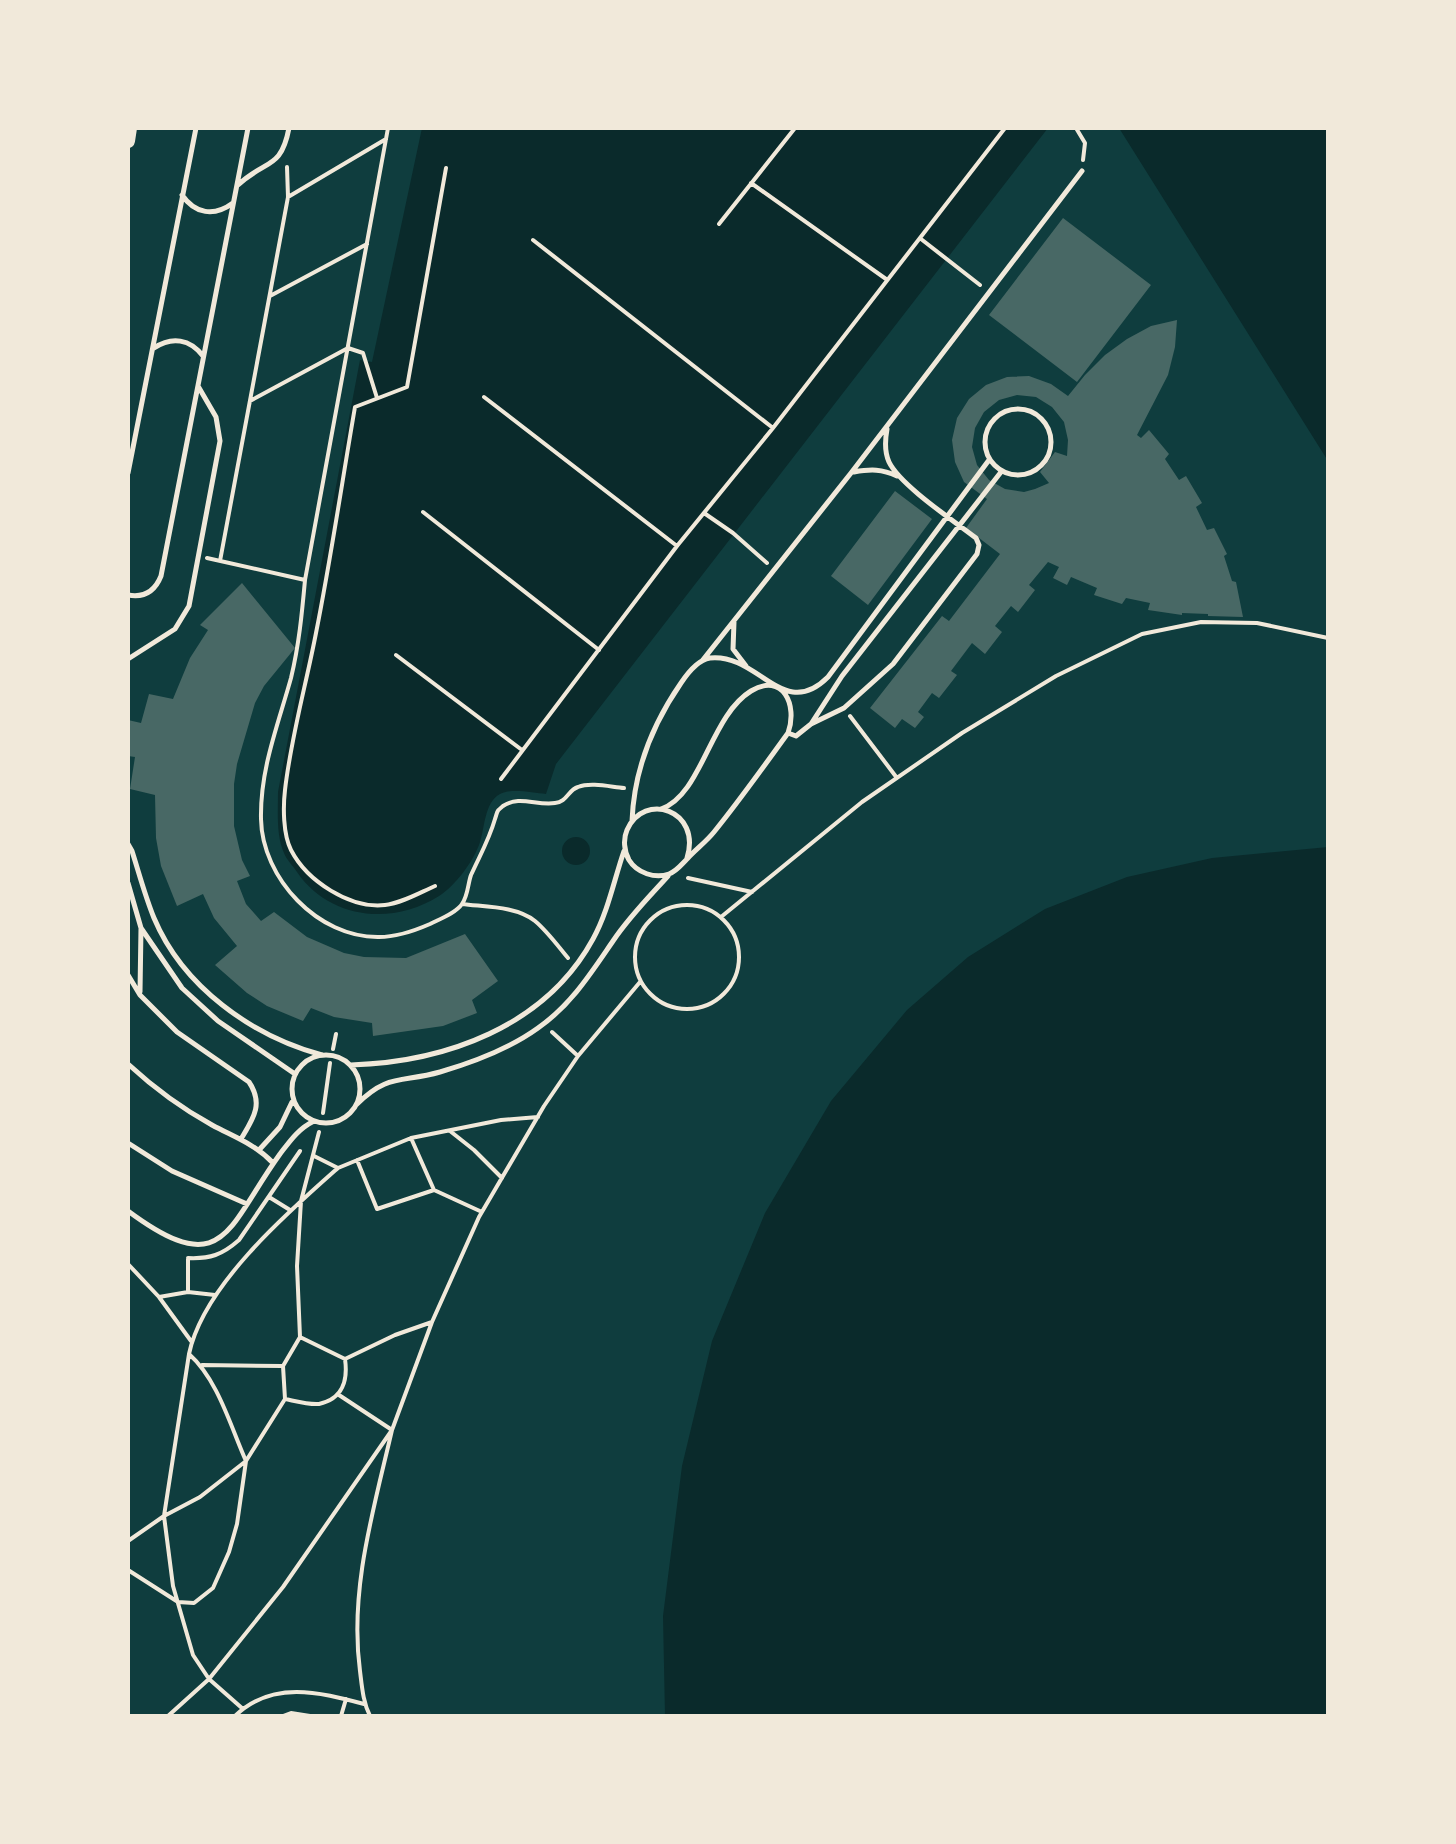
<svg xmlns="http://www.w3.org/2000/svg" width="1456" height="1844" viewBox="0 0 1456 1844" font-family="'Crimson Pro',serif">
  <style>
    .water { fill: #0a2a2b }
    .building { fill: #486865; fill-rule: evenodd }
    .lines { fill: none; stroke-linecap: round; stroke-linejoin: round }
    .path { stroke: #f1e9da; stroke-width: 4 }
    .service { stroke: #f1e9da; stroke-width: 5 }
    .primary { stroke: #f1e9da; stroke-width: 14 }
  </style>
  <rect width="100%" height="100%" fill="#0f3d3e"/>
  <path class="water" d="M422,128H1048L556,764L546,794C533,793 512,788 500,794C484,803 485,828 480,842C474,861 455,886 439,896C392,926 329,919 297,872C293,866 286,859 284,853C276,835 278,812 278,792L360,360L372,362Z
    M1119,128H1328V461Z
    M562 851a14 14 0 1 1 28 0a14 14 0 1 1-28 0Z
    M1328,847V1716H665L663,1616L682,1466L712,1341L765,1213L831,1101L907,1010L968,957L1045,909L1127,877L1212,858Z"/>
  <path class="building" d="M1063,218L1151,285L1077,382L989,315Z
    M1177,320L1175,347L1168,375L1137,435L1141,438L1149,430L1169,454L1165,459L1179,480L1186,476L1202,503L1196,507L1207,530L1214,528L1227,554L1224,556L1232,581L1236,582L1243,617L1208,616V614L1182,613V615L1148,610L1150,603L1126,598L1122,604L1094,595L1097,588L1071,577L1067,585L1053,578L1059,567L1048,562L1029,585L1035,590L1018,612L1011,606L995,626L1002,632L985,654L972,643L951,671L957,675L939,698L932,693L918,712L924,717L915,728L902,719L895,728L870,708L942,616L949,621L1000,554L966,528L987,499L964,482L955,462L952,440L957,418L969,399L986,385L1007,377L1029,376L1051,384L1068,396L1085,375L1105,355L1127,339L1151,326ZM1017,395L1036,397L1052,407L1064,422L1068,440L1067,456L1055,452L1040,472L1049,483L1035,489L1024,492L1005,489L989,480L977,465L972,447L975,428L984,412L999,400Z
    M895,491L932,519L868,605L831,576Z
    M242,583L295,648L264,686L255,703L237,764L234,784V826L242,860L250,876L237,881L246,904L261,921L274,912L307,937L344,953L364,957L406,958L465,934L498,981L472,1000L477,1013L443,1026L373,1036L372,1023L334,1017L311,1008L303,1021L267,1006L247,993L215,965L237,946L214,918L203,894L177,906L161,866L156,838L155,795L130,789L135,757L128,756V720L141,723L149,694L173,699L190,658L208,630L200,625Z"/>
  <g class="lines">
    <path class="path" d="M388,128L305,580C302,613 299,645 291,678C278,725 260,769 261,819C262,878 318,938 379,937C397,937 414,931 430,924C440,919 456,913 462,904C468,896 468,883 471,875C480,855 489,840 495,819C498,810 496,812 503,806C519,795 537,806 555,803C567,802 568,790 578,787C591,782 611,787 624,788
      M1076,128L1085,143L1083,160
      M751,183L886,279
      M288,197L386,139
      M719,224L795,128
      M921,239L980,285
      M533,240L773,428
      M270,296L367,244
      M484,397L677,546
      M250,401L348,348L363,353L377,398
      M423,512L599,650
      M704,513L733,533L767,563
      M207,558L305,580
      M220,561L288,197L287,167
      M396,655L522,750
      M850,716L897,778
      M501,779L677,546L773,428L1005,128
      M688,878L752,892
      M435,886C419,893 402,903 385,905C350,909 307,881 291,850C283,834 283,807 285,790C291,737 306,685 316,633C331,558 342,482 355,407L407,387L446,168
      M462,904C485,907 516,906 535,921C547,931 558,946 568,958
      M635 957a52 52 0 1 1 104 0a52 52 0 1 1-104 0Z
      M721,917L862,802L962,733L1056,676L1142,634L1201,622L1257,623L1328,638
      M552,1032L578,1056
      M333,1049L336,1034
      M323,1113L330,1063
      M450,1131L474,1150L502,1178
      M411,1138L501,1120L538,1117
      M314,1156L338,1168L411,1138L434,1190L482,1212
      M357,1160L377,1209L434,1190
      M269,1197L290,1210
      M188,1258C210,1259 222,1255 239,1240L300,1151
      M188,1259V1292L215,1295
      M128,1264L159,1297L191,1341
      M159,1297L188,1292
      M345,1359L395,1335L432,1322
      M202,1365L282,1366
      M339,1395L392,1430C374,1508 349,1590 360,1671C362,1687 363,1702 370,1716
      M285,1399C295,1401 309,1405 319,1404C343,1399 348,1380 345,1359L300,1337
      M128,1541L164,1516L200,1497L246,1461C230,1425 218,1380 189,1354
      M128,1570L178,1602L194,1603L213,1588L229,1552L237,1524L246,1461L285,1399L283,1366L300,1337L297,1266L301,1201L319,1132
      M243,1709L209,1679L193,1655L173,1586L164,1516L189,1354C203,1286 287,1213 338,1168
      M168,1716L209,1679L283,1587L392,1430L432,1322L479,1217L544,1106L578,1056L640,982
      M235,1716C272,1680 319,1692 364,1704
      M283,1716L291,1713L310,1716
      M341,1716L346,1699"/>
    <path class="service" d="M238,185C266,159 281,170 289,128
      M182,195C195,214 214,217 233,203
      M154,348C172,336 190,339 203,356
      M985 442a33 33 0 1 1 66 0a33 33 0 1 1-66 0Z
      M854,472C871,469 882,469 897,476
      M128,473L196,128
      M128,595C144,598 155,591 161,576L248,128
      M734,622L733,649L746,666
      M128,659L175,629L189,606L220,441L216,417L198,386
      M702,661L851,473L1082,171
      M811,724L844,708L893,664L977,554L979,545L976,538C954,521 900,485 889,462C884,451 885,440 887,429
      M788,733L796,736L811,724L842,676L1001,472
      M661,809C702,795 710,716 751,691C783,672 798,705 788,733C764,766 740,800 714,832C706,842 695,850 687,859C681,865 677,871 669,874C655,879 637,873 629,860C624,851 623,839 627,830C644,791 702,810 687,858
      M632,821C634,770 652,725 681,683C687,674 697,660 710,658C759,653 783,722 828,677L989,460
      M128,844L132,851C139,873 145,896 154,918C183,987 252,1036 322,1055
      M128,883L141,928L182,988L218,1021L295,1074
      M128,975L140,995L177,1032L249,1082C264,1104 253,1119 241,1139
      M140,992L141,928
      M292 1089a34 34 0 1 1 68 0a34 34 0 1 1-68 0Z
      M128,1064C153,1087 181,1108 212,1125C234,1137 255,1144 273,1163
      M351,1065C445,1062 545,1027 593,939C608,912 614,880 624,851
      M356,1105C388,1073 401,1083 440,1072C474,1062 509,1049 538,1028C571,1005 591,973 613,941C629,917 649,897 668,876
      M128,1143L172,1171L247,1204
      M259,1150L280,1127L292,1102
      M128,1211C225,1283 227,1227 280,1154C290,1141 298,1129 314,1121"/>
    <path class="primary" d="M128,141L130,128"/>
  </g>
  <rect width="1456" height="1844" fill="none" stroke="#f1e9da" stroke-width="260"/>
</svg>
